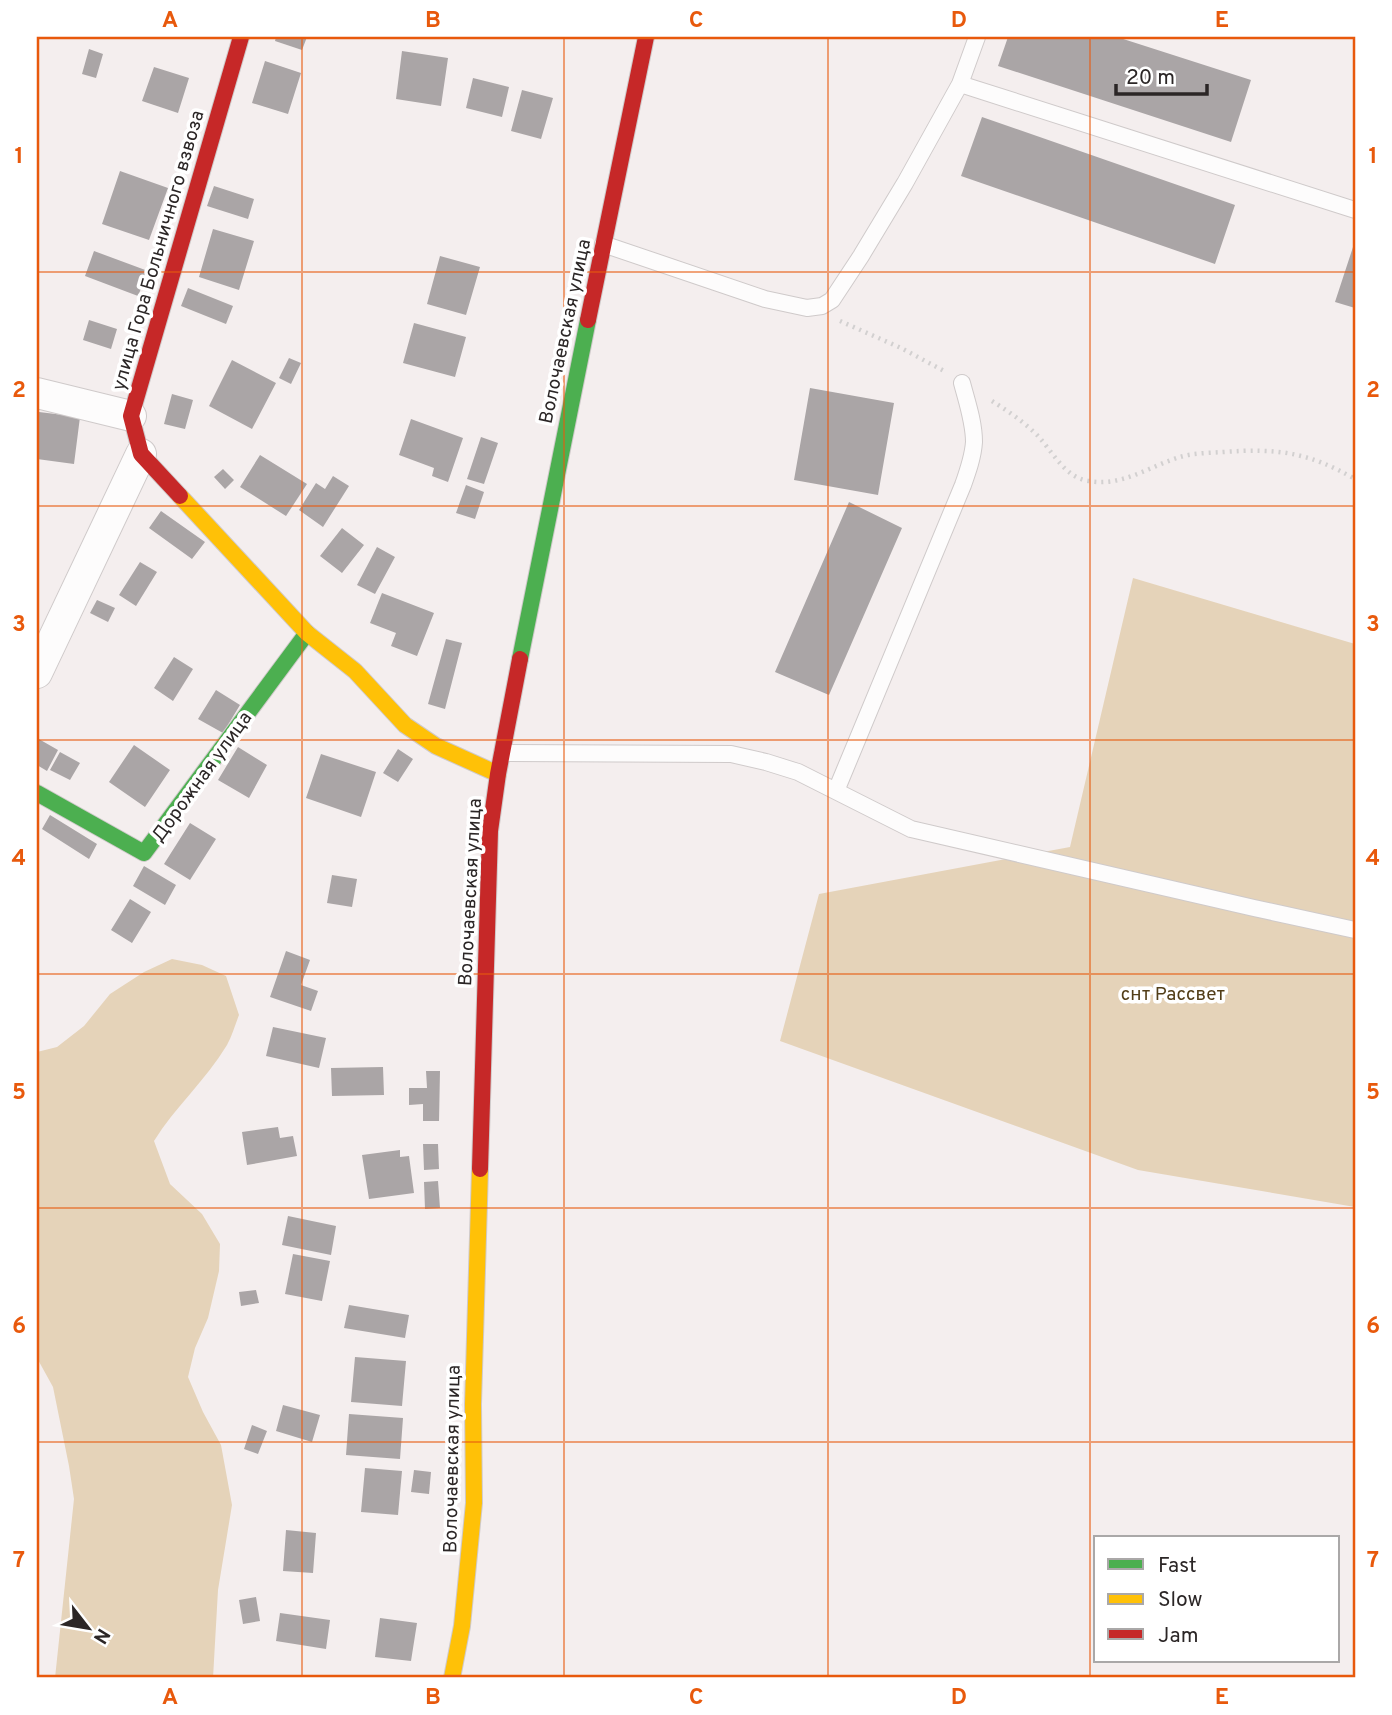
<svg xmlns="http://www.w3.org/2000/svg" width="1392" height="1715" viewBox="0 0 1392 1715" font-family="Overpass,sans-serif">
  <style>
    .green { fill: #e5d3b9 }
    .building { fill: #aaa5a6 }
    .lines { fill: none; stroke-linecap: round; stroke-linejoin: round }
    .lane-casing { stroke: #cfcaca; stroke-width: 18 }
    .street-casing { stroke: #cfcaca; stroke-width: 32 }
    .fast-casing { stroke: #cfcaca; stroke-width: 18 }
    .slow-casing { stroke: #cfcaca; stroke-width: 18 }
    .jam-casing { stroke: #cfcaca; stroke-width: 18 }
    .path { stroke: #d2d0d0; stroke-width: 4.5; stroke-dasharray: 2 5; stroke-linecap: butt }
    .lane { stroke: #fdfcfc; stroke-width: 16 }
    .street { stroke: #fdfcfc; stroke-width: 30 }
    .fast { stroke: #4caf50; stroke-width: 16 }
    .slow { stroke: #ffc107; stroke-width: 16 }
    .jam { stroke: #c62828; stroke-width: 16 }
    .grid { fill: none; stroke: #e8590c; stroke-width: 2; stroke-opacity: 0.55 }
    .labels { text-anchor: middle; stroke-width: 7; stroke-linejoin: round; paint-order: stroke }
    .street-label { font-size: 19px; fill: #2b2626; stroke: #fff }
    .park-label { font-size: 19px; fill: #523e18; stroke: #fff }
    .neatline { fill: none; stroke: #e8590c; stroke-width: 2.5 }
    .grid-label { font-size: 23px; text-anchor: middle; font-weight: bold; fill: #e8590c }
  </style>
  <rect width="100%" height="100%" fill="#f4eeee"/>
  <path class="green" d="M1133,578L1355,644V1207L1138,1170L780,1041L819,894L1070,847Z
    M172,959L202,965L226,976L239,1015C235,1025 232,1036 227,1045C206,1080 175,1107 154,1141L170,1184L202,1214L220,1244L219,1271L208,1318L195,1348L188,1377L203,1412L221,1445L232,1505L218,1590L213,1678H55L74,1499L69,1466L53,1387L37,1358V1052L57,1047L84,1026L110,994L144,972Z"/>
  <path class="building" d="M276,37H307L302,50L275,41Z
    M1008,37H1117L1251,80L1231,142L998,66Z
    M89,49L103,54L96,78L82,74Z
    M402,51L448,58L441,106L396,99Z
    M265,61L301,73L288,114L252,103Z
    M154,67L189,78L178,113L142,101Z
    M473,78L509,87L502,117L466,108Z
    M522,90L553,98L541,139L511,131Z
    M982,117L1235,205L1215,264L961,176Z
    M120,171L168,188L149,240L102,224Z
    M214,186L254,199L248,219L207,206Z
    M213,229L254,241L239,290L199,277Z
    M1353,247L1355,248V308L1335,302Z
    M94,251L148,271L138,296L85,276Z
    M440,256L480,267L466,315L427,304Z
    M188,288L233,306L226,324L181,306Z
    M89,320L117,329L111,349L83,340Z
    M414,323L466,337L455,377L403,363Z
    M289,358L301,363L291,384L279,378Z
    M232,360L276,383L252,429L209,406Z
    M810,388L894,403L878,495L794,480Z
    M172,394L193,400L185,429L164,424Z
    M39,412L80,417L74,464L37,459V427Z
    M411,419L463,438L448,482L432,476L434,468L399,455Z
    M481,437L498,443L484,484L467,479Z
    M260,455L307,484L286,516L240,487Z
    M223,469L234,480L225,489L214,477Z
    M333,476L349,486L323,527L299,510L316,483L325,489Z
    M466,485L484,492L475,519L456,513Z
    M849,502L902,528L829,695L775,672Z
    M161,511L205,542L192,559L149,528Z
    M342,528L364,545L342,573L320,556Z
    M377,547L395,557L375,594L357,585Z
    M140,562L157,572L136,606L119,595Z
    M382,593L434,613L417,656L391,646L396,633L370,623Z
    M97,600L115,608L108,622L90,613Z
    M446,639L462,643L445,709L428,704Z
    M174,657L193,669L173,701L154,688Z
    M216,690L240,705L223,733L198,719Z
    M37,738L58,750L47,771L37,765Z
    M134,745L170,770L145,807L109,782Z
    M238,747L267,765L249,798L218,780Z
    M398,749L413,759L398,782L383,773Z
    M60,752L80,763L70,780L50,770Z
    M321,754L376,772L361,817L306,798Z
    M50,815L97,844L89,859L42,829Z
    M190,823L216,839L190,880L164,864Z
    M144,866L176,885L165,905L133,886Z
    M332,875L357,879L352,907L327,903Z
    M130,899L151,912L132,943L111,930Z
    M286,951L310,960L301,985L318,991L311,1011L270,997Z
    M273,1027L326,1038L319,1068L266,1056Z
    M383,1067L384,1095L332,1096L331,1068Z
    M426,1071H440L439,1121H423V1104L409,1105V1088H427Z
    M278,1127L280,1138L293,1136L297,1156L247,1165L242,1132Z
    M423,1144H438L439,1169L424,1170Z
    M400,1150V1157L409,1156L414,1193L369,1199L362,1155Z
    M438,1181L440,1208L425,1209L424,1182Z
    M288,1216L336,1226L331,1255L282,1245Z
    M293,1254L330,1261L322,1301L285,1294Z
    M256,1290L259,1303L241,1306L239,1292Z
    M349,1305L409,1315L405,1338L344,1328Z
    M355,1357L406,1361L402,1406L351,1402Z
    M283,1405L320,1415L312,1442L276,1431Z
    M349,1414L403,1418L400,1459L346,1455Z
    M252,1425L267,1431L258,1454L244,1449Z
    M365,1468L402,1471L398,1515L361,1512Z
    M414,1470L431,1472L429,1494L411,1492Z
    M286,1530L316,1533L313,1573L283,1571Z
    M256,1597L260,1621L243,1624L239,1600Z
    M280,1613L330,1620L326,1649L276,1641Z
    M380,1618L417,1623L411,1661L375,1657Z"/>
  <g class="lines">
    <g class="lane-casing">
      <path id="lane" d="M960,84L977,37
        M603,244L765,299L807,308L822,306L832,300L861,256L905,183L960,84L1355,210
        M502,753L731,754L766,762L798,772L911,829L1254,908L1355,930
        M836,791L963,485C968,471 973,457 974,442C974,422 967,402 962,383"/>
    </g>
    <g class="street-casing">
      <path id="street" d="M37,393L131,416
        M37,673L141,454"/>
    </g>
    <g class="fast-casing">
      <path id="fast" d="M520,659L588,320
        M37,793L144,853L307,633"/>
    </g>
    <g class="slow-casing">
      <path id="slow" d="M180,496L307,633L355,671L405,725L436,746L498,774
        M452,1678L462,1626L474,1503L473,1404L480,1169"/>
    </g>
    <g class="jam-casing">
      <path id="jam" d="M588,320L646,37
        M180,496L141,454L131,416L241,37
        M480,1169L490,831L498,774L520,659"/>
    </g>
    <path class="path" d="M840,321L901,348L946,372
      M992,401C1008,411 1024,422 1038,436C1053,452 1065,478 1089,481C1122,487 1150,466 1180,457C1193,453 1209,453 1223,452C1277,448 1308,452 1355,479"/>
    <use href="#lane" class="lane"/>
    <use href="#street" class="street"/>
    <use href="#fast" class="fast"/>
    <use href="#slow" class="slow"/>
    <use href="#jam" class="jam"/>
  </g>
  <path class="grid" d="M302,37V1678M564,37V1678M828,37V1678M1090,37V1678M37,272H1355M37,506H1355M37,740H1355M37,974H1355M37,1208H1355M37,1442H1355"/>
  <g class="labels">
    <g class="street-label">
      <text transform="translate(157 250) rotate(-74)" y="7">улица Гора Больничного взвоза</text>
      <text transform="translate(564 331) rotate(-78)" y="7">Волочаевская улица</text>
      <text transform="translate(201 776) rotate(-54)" y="7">Дорожная улица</text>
      <text transform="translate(469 892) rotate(-87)" y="7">Волочаевская улица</text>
      <text transform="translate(451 1459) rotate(-89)" y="7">Волочаевская улица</text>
    </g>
    <g class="park-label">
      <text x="1173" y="1000">снт Рассвет</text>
    </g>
  </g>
  <rect width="1392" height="1715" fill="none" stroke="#ffffff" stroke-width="77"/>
  <rect x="1094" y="1536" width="245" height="126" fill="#ffffff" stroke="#aaa8a8" stroke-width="2"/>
  <rect x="1108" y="1559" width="35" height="10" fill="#4caf50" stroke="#aaa8a8" stroke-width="2"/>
  <text x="1158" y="1572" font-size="21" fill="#2b2626">Fast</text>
  <rect x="1108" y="1594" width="35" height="10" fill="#ffc107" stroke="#aaa8a8" stroke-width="2"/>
  <text x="1158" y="1606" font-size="21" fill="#2b2626">Slow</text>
  <rect x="1108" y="1629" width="35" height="10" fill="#c62828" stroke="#aaa8a8" stroke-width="2"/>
  <text x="1158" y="1642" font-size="21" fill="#2b2626">Jam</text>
  <g transform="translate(88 1628) rotate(121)" stroke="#ffffff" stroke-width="5" paint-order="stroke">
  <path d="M0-5L12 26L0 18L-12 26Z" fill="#2b2626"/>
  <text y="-10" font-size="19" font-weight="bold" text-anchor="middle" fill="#2b2626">N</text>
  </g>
  <path d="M1116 84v10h91v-10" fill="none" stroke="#2b2626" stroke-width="3.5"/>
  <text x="1126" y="84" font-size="21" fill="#2b2626" stroke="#ffffff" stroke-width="5" paint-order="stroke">20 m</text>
  <rect x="38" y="38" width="1316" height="1638" class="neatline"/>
  <g class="grid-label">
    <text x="170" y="27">A</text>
    <text x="433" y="27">B</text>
    <text x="696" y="27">C</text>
    <text x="959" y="27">D</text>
    <text x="1222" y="27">E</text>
    <text x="19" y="163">1</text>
    <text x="1373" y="163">1</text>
    <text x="19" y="397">2</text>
    <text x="1373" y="397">2</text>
    <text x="19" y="631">3</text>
    <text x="1373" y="631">3</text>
    <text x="19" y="865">4</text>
    <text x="1373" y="865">4</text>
    <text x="19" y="1099">5</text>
    <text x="1373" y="1099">5</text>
    <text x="19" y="1333">6</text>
    <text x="1373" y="1333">6</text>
    <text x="19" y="1567">7</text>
    <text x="1373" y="1567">7</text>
    <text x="170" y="1704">A</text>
    <text x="433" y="1704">B</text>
    <text x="696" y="1704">C</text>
    <text x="959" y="1704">D</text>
    <text x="1222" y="1704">E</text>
  </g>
</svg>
